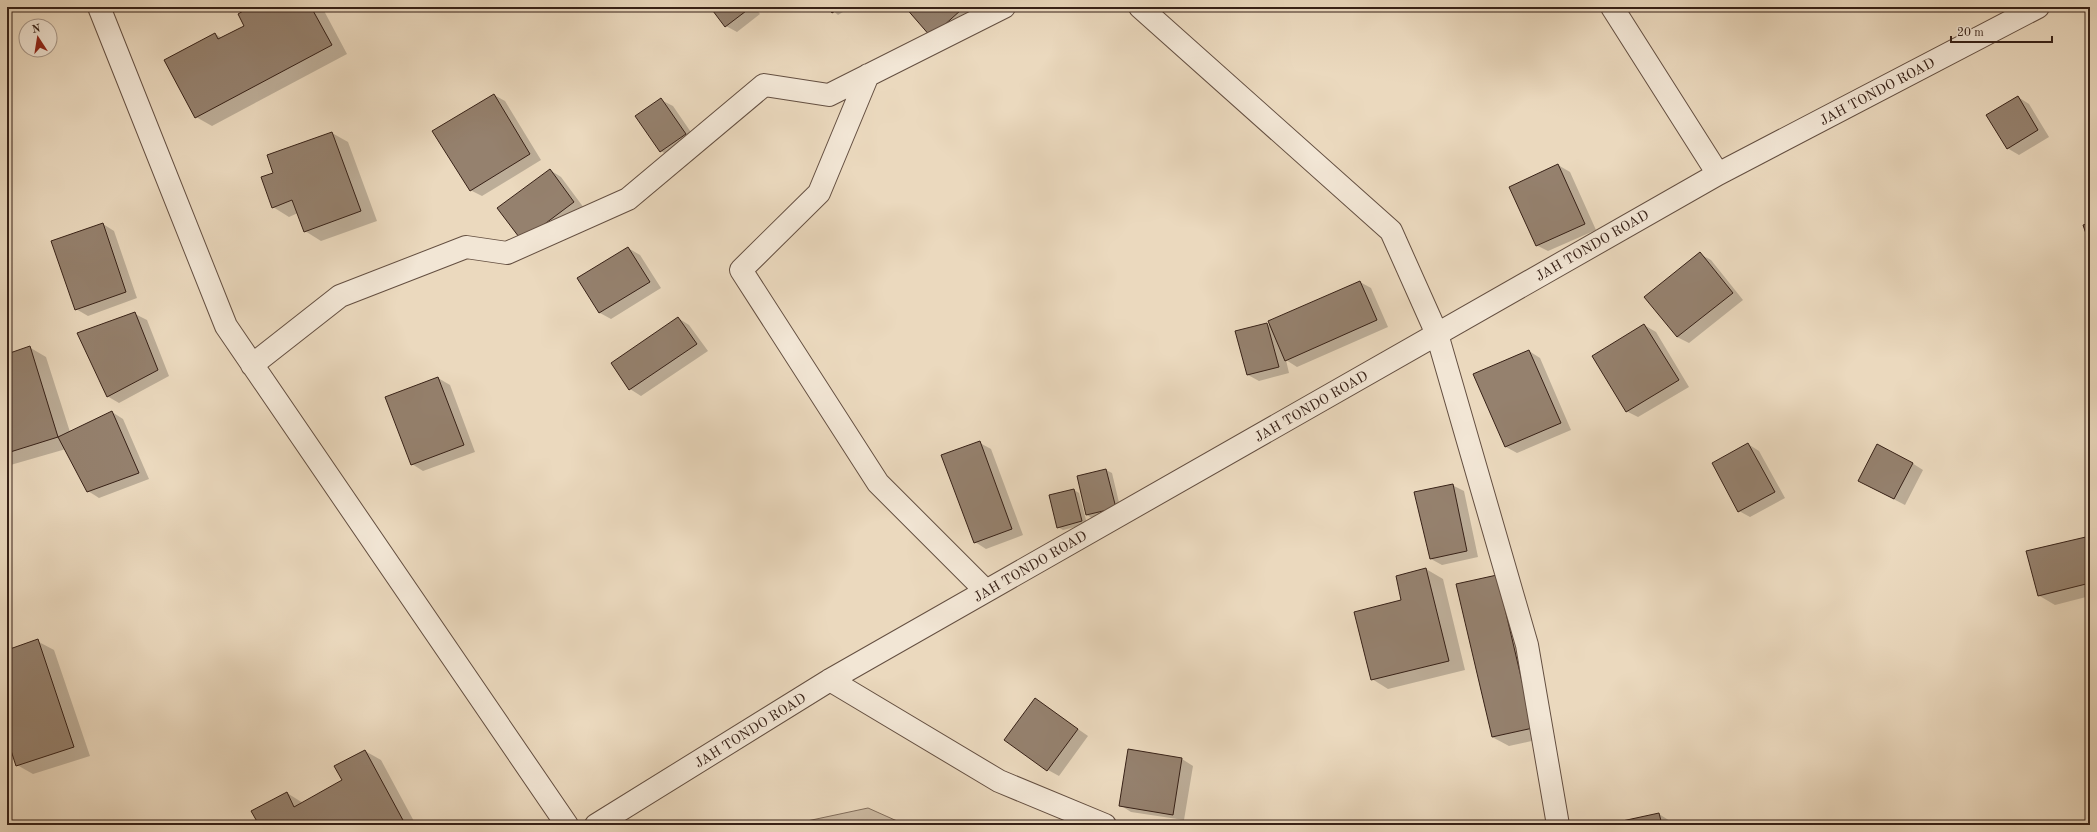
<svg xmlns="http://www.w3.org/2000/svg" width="2097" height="832" viewBox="0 0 2097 832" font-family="'Old Standard TT',serif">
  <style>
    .green { fill: #ccbaa2; stroke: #826e5c }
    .shadow { fill: #0003 }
    .building { fill: #95816e; stroke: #372117 }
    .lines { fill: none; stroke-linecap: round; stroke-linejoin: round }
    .minor-casing { stroke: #644f41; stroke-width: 24 }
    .minor { stroke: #f2e6d5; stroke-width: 22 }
    .labels { text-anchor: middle; stroke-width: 4; stroke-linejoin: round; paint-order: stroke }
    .street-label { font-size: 14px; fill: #372117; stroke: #f2e6d5 }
  </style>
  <rect width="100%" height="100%" fill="#ebd9be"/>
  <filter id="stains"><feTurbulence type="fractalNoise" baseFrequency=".005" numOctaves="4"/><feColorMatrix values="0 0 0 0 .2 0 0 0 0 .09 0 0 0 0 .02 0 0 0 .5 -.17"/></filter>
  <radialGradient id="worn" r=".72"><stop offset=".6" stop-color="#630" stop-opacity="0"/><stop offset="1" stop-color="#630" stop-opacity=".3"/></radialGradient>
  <path class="green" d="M868,808L906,825H793V824Z"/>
  <path class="shadow" d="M252,7H322L347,54L212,126L196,117L215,34L222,38L245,26Z
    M711,7H754L760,14L737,32L726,26Z
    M829,7H851L838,15Z
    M906,7H963L972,17L942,42Z
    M494,95L505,101L541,160L482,196L470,190Z
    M2018,97L2029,104L2049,137L2019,155L2007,148Z
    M661,100L673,106L697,141L672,158L661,151Z
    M332,133L348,142L377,221L321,241L305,231L298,213L289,217L273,207L274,174Z
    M1558,165L1570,172L1596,230L1548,251L1536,245Z
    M550,170L561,177L584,208L523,240Z
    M103,224L114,231L137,298L88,316L76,309Z
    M628,248L640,255L661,288L611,319L600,313L579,279Z
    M1700,254L1711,260L1743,300L1689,343L1677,337Z
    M1360,282L1371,288L1388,327L1297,367L1286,360L1289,373L1259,381L1248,375L1237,331L1267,324L1271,326Z
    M135,314L147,320L169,376L119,403L107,396Z
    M678,318L689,325L708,351L641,396L630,389Z
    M1644,325L1656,332L1689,387L1638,417L1626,411Z
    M29,347L46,357L70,432L112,412L123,419L149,479L99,498L88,491L66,449L7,466V355Z
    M1529,351L1540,358L1571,430L1517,453L1506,447L1475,375Z
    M438,378L450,385L475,452L423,471L412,464Z
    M980,443L991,449L1023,535L986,549L975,542Z
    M1748,444L1759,451L1785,498L1750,517L1739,511Z
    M1912,463L1923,470L1905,505L1870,487Z
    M1106,470L1112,473L1121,511L1092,518L1087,515L1078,477Z
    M1452,485L1464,491L1478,557L1442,565L1431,559Z
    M1074,490L1079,493L1087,524L1063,530L1058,527Z
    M2090,537V596L2055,605L2038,595Z
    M1426,569L1443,579L1465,670L1388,689L1372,679L1402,601Z
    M1497,576L1549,737L1509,746L1492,737Z
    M37,641L54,650L90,756L33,774L17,765L7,735V651Z
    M1035,699L1088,736L1059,776L1048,770Z
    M1129,750L1182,759L1193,766L1184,820L1131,812L1120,805Z
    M365,751L381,760L416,825H260L287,793L303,803L344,781Z
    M1659,814L1670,821L1671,825H1614Z"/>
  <path class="building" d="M250,7H311L332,45L195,118L164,60L215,33L218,39L244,26L238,14Z
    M710,7H749L750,8L725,27Z
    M828,7H841L832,13Z
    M905,7H958L961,10L931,37Z
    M494,94L530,154L470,191L432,131Z
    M2018,96L2038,130L2007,149L1986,115Z
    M661,98L686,134L660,152L635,116Z
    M332,132L361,211L304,232L292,200L272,208L261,177L273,173L267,155Z
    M1558,164L1585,224L1536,246L1509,187Z
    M550,169L574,202L522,241L497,208Z
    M103,223L126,292L75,310L51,241Z
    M2090,223V245L2083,225Z
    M628,247L650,282L599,313L577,278Z
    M1700,252L1733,293L1677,337L1644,297Z
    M1360,281L1377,320L1285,361L1268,321Z
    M135,312L158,370L107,397L77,333Z
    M678,317L697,344L629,390L611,363Z
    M1267,323L1279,367L1247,375L1235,331Z
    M1644,324L1679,380L1626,412L1592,356Z
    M30,346L58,437L7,453V354Z
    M1529,350L1561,423L1505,447L1473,374Z
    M438,377L464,445L411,465L385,397Z
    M112,411L139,473L87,492L58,437Z
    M980,441L1012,529L974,543L941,455Z
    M1748,443L1775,492L1738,512L1712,463Z
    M1877,444L1913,463L1894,499L1858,481Z
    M1106,469L1116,508L1086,515L1077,476Z
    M1453,484L1467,551L1430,559L1414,492Z
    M1074,489L1082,521L1057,528L1049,495Z
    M2090,536V583L2038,596L2026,551Z
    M1426,568L1449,661L1371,680L1354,612L1401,600L1396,576Z
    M1497,575L1533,728L1492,737L1456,584Z
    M38,639L74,747L16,766L7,738V650Z
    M1035,698L1078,729L1047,771L1004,740Z
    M1128,749L1182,758L1173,815L1119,806Z
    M365,750L404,822L399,825H259L251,811L287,792L294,807L342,780L334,766Z
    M1659,813L1662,825H1613V823Z"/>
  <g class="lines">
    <g class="minor-casing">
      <path id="minor" d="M99,7L226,326L567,825
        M1140,7L1391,231L1437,334L1527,645L1558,825
        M1612,7L1718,174
        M868,75L819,193L741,270L878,483L986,591
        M252,365L340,296L466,247L507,253L628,199L764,85L829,95L1004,7
        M830,680L999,781L1105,825
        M596,825L830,680L1718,174L2038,7"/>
    </g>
    <use href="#minor" class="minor"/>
  </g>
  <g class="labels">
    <g class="street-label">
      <text transform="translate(1877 91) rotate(-28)" y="5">JAH TONDO ROAD</text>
      <text transform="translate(1592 245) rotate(-30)" y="5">JAH TONDO ROAD</text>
      <text transform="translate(1311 406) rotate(-30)" y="5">JAH TONDO ROAD</text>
      <text transform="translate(1030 566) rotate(-30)" y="5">JAH TONDO ROAD</text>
      <text transform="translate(750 730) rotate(-32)" y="5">JAH TONDO ROAD</text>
    </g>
  </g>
  <rect width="2097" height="832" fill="none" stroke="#ebd9be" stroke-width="24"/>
  <rect x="8" y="8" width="2081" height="816" fill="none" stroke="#372117" stroke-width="2"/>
  <rect x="12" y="12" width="2073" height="808" fill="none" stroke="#372117"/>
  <g transform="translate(38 38) rotate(348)"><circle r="19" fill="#f2e6d5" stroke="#a79789"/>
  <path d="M0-3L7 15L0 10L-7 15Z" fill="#8f2418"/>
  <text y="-6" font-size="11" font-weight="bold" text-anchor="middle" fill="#372117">N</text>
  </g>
  <path d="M1951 36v6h101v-6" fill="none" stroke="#372117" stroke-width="2"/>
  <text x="1957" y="36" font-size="12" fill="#372117" stroke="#f2e6d5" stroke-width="3" paint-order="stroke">20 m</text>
  <rect width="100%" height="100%" filter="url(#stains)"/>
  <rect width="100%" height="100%" fill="url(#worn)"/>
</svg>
